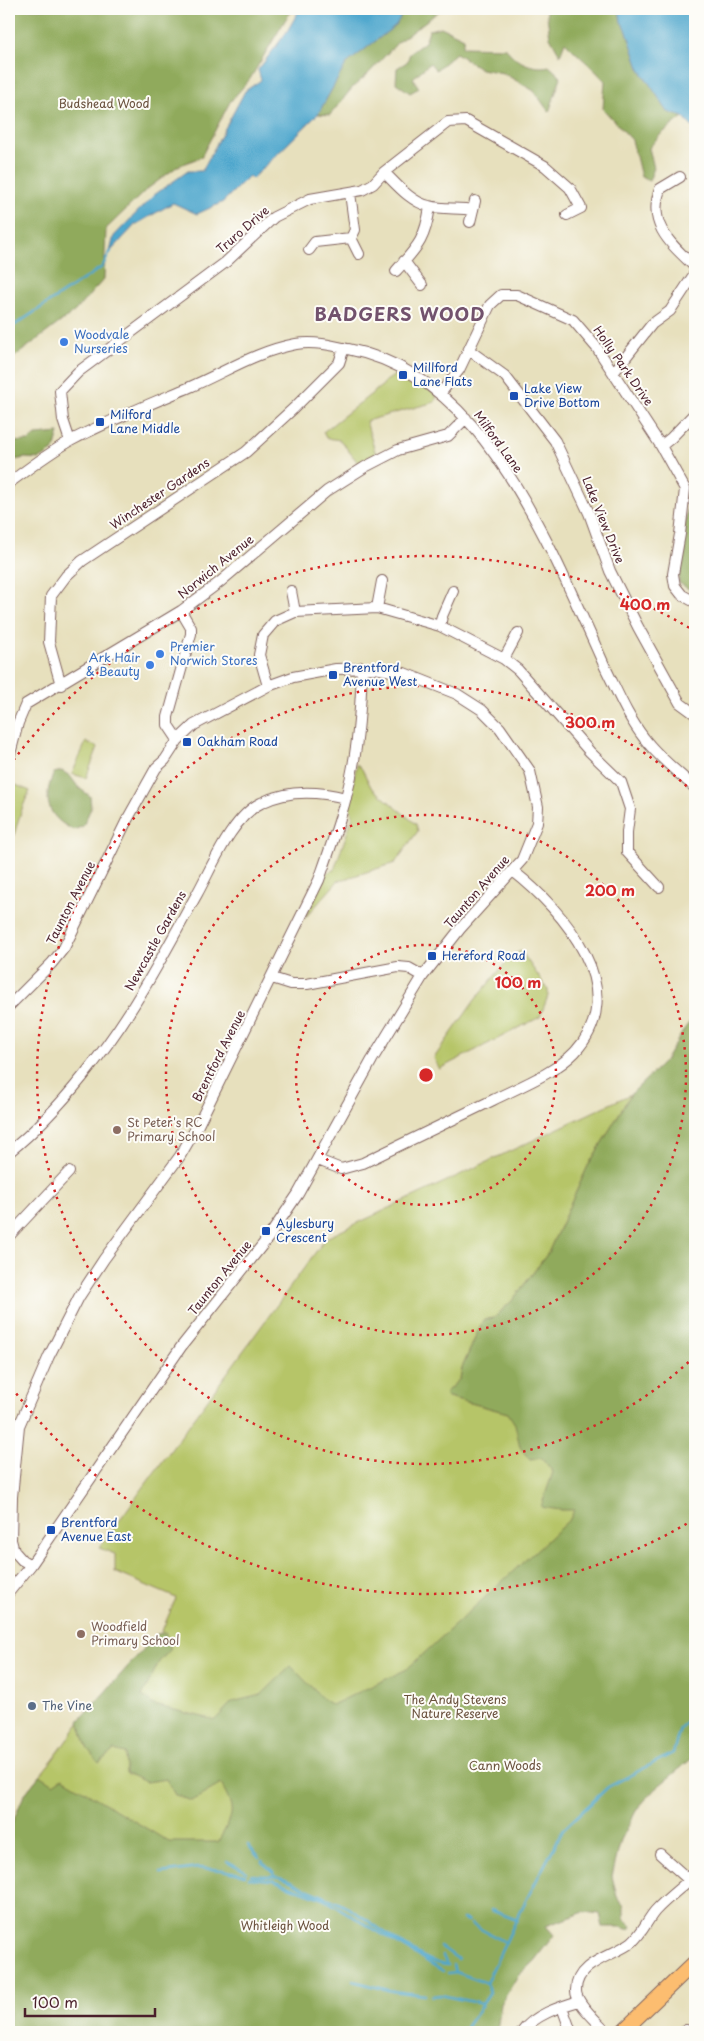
<svg xmlns="http://www.w3.org/2000/svg" width="704" height="2041" viewBox="0 0 704 2041" font-family="'Playpen Sans',sans-serif">
  <style>
    .green { fill: #b6c568; stroke: #80724a }
    .forest { fill: #90aa5c; stroke: #6d6444 }
    .water { fill: #50a7cd; stroke: #4d637c }
    .lines { fill: none; stroke-linecap: round; stroke-linejoin: round }
    .stream { stroke: #50a7cd; stroke-width: 2.5 }
    .minor-casing { stroke: #81635e; stroke-width: 12 }
    .major-casing { stroke: #81635e; stroke-width: 16 }
    .minor { stroke: #fff; stroke-width: 10 }
    .major { stroke: #fcbd6f; stroke-width: 14 }
    .ring { fill: none; stroke: #d62828; stroke-width: 2.5; stroke-dasharray: 2.5 5 }
    .shop-dot { fill: #3f7fe0; stroke: #fdfcf7; stroke-width: 2 }
    .transit-dot { fill: #1a4fb4; stroke: #fdfcf7; stroke-width: 2 }
    .education-dot { fill: #8d6e63; stroke: #fdfcf7; stroke-width: 2 }
    .service-dot { fill: #5c6f8a; stroke: #fdfcf7; stroke-width: 2 }
    .labels { text-anchor: middle; stroke-width: 4; stroke-linejoin: round; paint-order: stroke }
    .park-label { font-size: 12px; fill: #6a513d; stroke: #fdfcf7 }
    .street-label { font-size: 12px; fill: #4a1f2b; stroke: #fdfcf7 }
    .shop-label { font-size: 12px; fill: #366cbe; stroke: #fdfcf7; text-anchor: start }
    .transit-label { font-size: 12px; fill: #164399; stroke: #fdfcf7; text-anchor: start }
    .education-label { font-size: 12px; fill: #785e54; stroke: #fdfcf7; text-anchor: start }
    .service-label { font-size: 12px; fill: #4e5e75; stroke: #fdfcf7; text-anchor: start }
    .district-label { font-size: 18px; font-weight: bold; letter-spacing: 1px; fill: #72526d; stroke: #fdfcf7 }
    .centre { fill: #d62828; stroke: #fdfcf7; stroke-width: 2.5 }
    .ring-label { font-size: 15px; text-anchor: middle; font-weight: bold; fill: #d62828; stroke: #fdfcf7; stroke-width: 4; stroke-linejoin: round; paint-order: stroke }
  </style>
  <rect width="100%" height="100%" fill="#fdfcf7"/>
  <filter id="ink" filterUnits="userSpaceOnUse"><feTurbulence type="fractalNoise" baseFrequency=".02" numOctaves="2"/><feDisplacementMap in="SourceGraphic" scale="10" xChannelSelector="R" yChannelSelector="G"/><feConvolveMatrix kernelMatrix="1 2 1 2 8 2 1 2 1" color-interpolation-filters="sRGB"/></filter>
  <filter id="wash" filterUnits="userSpaceOnUse"><feTurbulence type="fractalNoise" baseFrequency=".0096" numOctaves="4" result="noise"/><feDisplacementMap in="SourceGraphic" scale="20" xChannelSelector="R" yChannelSelector="G"/><feGaussianBlur stdDeviation="1.12" result="paint"/><feColorMatrix in="noise" values="0 0 0 0 0 0 0 0 0 0 0 0 0 0 0 0 0 1.4 0 .05"/><feComposite in="paint" operator="in"/></filter>
  <g filter="url(#wash)">
    <rect width="100%" height="100%" fill="#e7e0bd"/>
    <path class="green" d="M401,371L437,395L435,402L366,421L377,458L359,464L340,440L326,438L323,432L384,384L383,383Z
      M86,742L98,747L86,778L72,774Z
      M357,764L362,769L371,787L416,824L418,831L395,863L338,881L304,919L324,874L334,870L353,816L348,804Z
      M9,782L30,791C20,809 16,831 9,851Z
      M521,951L548,990V996L540,1017L439,1069L434,1058L475,1000L512,955Z
      M631,1094L588,1166L548,1253L512,1301L494,1318L483,1320L462,1368L460,1379L447,1391L445,1396L508,1413L518,1403L695,1711L224,1868L24,1795L54,1758L90,1708L155,1647L176,1598L115,1572V1554L99,1548L326,1238Z"/>
    <path class="forest" d="M9,9H295L287,17L250,79L230,102L201,157L178,166L146,190L106,229L104,279L75,311L9,361Z
      M405,9H442L398,42L368,74L353,87L330,115L318,114L346,64L396,25Z
      M546,9H619L621,22L626,29L639,68L668,112L683,117L660,135L649,148L654,168L649,181L641,177L632,140L603,109L605,81C593,67 578,56 565,42L560,55L550,37Z
      M441,27L464,38L462,47L506,48C514,61 533,70 549,66L561,77L549,112L534,91L503,73L481,69L456,53L436,70L430,63L413,78L419,88L410,93L396,83L397,68L407,62L410,53L425,42L429,30Z
      M59,433L54,450L40,459L25,458L9,461V442L29,441L36,435Z
      M695,490V593L679,583L678,566L689,500Z
      M62,771L70,776L79,788L90,796L91,808L83,826L74,830C47,818 42,798 54,773Z
      M695,1015V1756L655,1789L637,1809L621,1840L612,1876L617,1897L624,1906V1919L632,1926L630,1930L620,1927H603L600,1914L584,1912L546,1926L554,1935L534,1961L517,1977L501,2004L498,2024L495,2032H9V1831L24,1795L40,1775L54,1784L63,1778L169,1842H218C233,1815 237,1812 221,1784L192,1801L175,1795L166,1779L146,1782L126,1773L125,1753L114,1750L99,1763L87,1748L79,1721L157,1634L165,1633L171,1649L159,1662L142,1696L154,1705L215,1720L232,1702L261,1695L291,1666L324,1700L332,1705L407,1669L570,1519L574,1510H560L541,1507L553,1472L542,1458L530,1460L520,1447L515,1424L508,1413L445,1396L447,1391L460,1379L462,1368L483,1320L494,1318L512,1301L548,1253L588,1166L631,1094L665,1061L685,1028Z"/>
    <path class="water" d="M300,9H405L396,25L346,64L318,114L252,179L249,176L223,202L197,214L173,203L135,225L110,252L114,236L154,195L188,171H202L245,91L261,80L258,70L286,33Z
      M619,9H695V130L683,117L668,112L639,68L626,29L621,22Z"/>
    <g class="lines">
      <path class="stream" d="M9,329L102,267L111,251
        M248,1845L259,1858
        M227,1861L247,1872
        M262,1861L273,1872L275,1876
        M161,1873L198,1868L223,1870L245,1875
        M251,1875C259,1876 266,1876 274,1876C286,1877 296,1884 306,1889C323,1896 339,1902 355,1912C376,1925 425,1965 448,1965
        M249,1878L273,1880L324,1899L443,1971
        M491,1910L517,1920
        M463,1919L468,1921
        M471,1924L505,1942
        M440,1946L458,1959
        M443,1956L447,1965
        M453,1965L455,1968L456,1972
        M448,1973L456,1972L486,1983
        M353,1981L392,1991L425,1995
        M432,1996L441,1995L482,2004
        M463,2032L490,1993L486,1983L522,1908L563,1830L608,1787L673,1753L680,1728L695,1711"/>
    </g>
  </g>
  <g filter="url(#ink)">
    <g class="lines">
      <g class="minor-casing">
        <path id="minor" d="M384,172C397,185 411,202 429,206C443,210 459,207 473,210
          M680,177L660,189C647,225 671,244 695,267
          M350,193L355,230L351,238L359,254
          M470,222L475,201
          M309,250L315,242L351,238
          M404,261L422,285
          M396,271C418,246 425,240 430,207
          M469,350L505,376L555,441L589,513L610,571L638,627L680,703L695,714
          M614,372L652,324L670,311L695,273
          M440,394L459,370L490,305L501,295H517L573,320L597,348L661,446L685,489L680,534L673,574L675,586L682,595L695,602
          M70,441L63,420L60,391L78,372L226,262L274,217L310,199L362,190L373,184L384,172L448,122L466,121L545,166L570,188L581,208L567,215
          M661,446L671,438L695,413
          M9,483C29,468 50,452 72,440C110,420 150,404 190,387C225,372 257,351 296,344C313,341 331,345 348,349C451,369 509,466 553,554C571,591 588,629 605,667C617,691 627,716 644,738C658,757 678,772 695,788
          M291,591L295,612
          M377,608L382,581
          M440,626L442,616L453,591
          M504,659L518,633
          M61,685L49,642L51,596L66,576L82,561L246,452L294,408L339,363L344,348
          M268,686L259,655L263,635L275,621L295,612L377,608L440,626L504,659L518,670L590,752L621,782L630,809L627,832V852L659,887
          M178,740L168,725V717L191,634V628L181,611
          M9,758L18,723L26,704L181,611L220,582L327,491L365,467L398,450L448,436L466,418
          M272,978L291,984H307L398,967L409,968L423,976
          M9,1006L52,963L64,948L127,820L156,768L165,760L178,740L194,725L268,686L293,677L336,669L374,668L404,673L457,694L482,710L500,728L530,771L538,807L537,823L522,860L460,929L423,976L372,1060L298,1194L268,1238L181,1347L31,1565L9,1592
          M9,1152C60,1111 110,1046 143,990C162,959 179,926 197,894C212,867 232,817 261,803C288,789 318,791 346,798
          M318,1160L341,1169L363,1163C406,1142 449,1121 493,1100C519,1087 555,1073 575,1052C632,990 564,911 513,871
          M9,1236L69,1172
          M31,1565L22,1560L14,1551L11,1540L12,1497L19,1426L49,1356L79,1297L104,1259L180,1156L198,1125L319,880C332,843 346,805 353,766C359,734 361,701 362,667
          M660,1854L689,1880
          M562,2007L571,2032
          M522,2032C534,2015 559,2007 579,2001
          M607,2032C598,2022 575,2003 576,1990C576,1962 614,1956 632,1942C643,1932 646,1922 655,1911C667,1898 682,1887 695,1875
          M683,2032L686,2030"/>
      </g>
      <g class="major-casing">
        <path id="major" d="M622,2032L695,1962"/>
      </g>
      <use href="#minor" class="minor"/>
      <use href="#major" class="major"/>
    </g>
  </g>
  <g class="ring">
    <circle cx="426" cy="1075" r="130"/>
    <circle cx="426" cy="1075" r="260"/>
    <path d="M694 1357A389 389 0 1 1 694 793"/>
    <path d="M693 1520A519 519 0 0 1 9 1384M9 766A519 519 0 0 1 693 630"/>
  </g>
  <g class="shop-dot">
    <circle cx="64" cy="342" r="5"/>
    <circle cx="160" cy="654" r="5"/>
    <circle cx="150" cy="665" r="5"/>
  </g>
  <g class="transit-dot">
    <rect x="398" y="370" width="10" height="10" rx="2.5"/>
    <rect x="509" y="391" width="10" height="10" rx="2.5"/>
    <rect x="95" y="417" width="10" height="10" rx="2.5"/>
    <rect x="328" y="670" width="10" height="10" rx="2.5"/>
    <rect x="182" y="737" width="10" height="10" rx="2.5"/>
    <rect x="427" y="951" width="10" height="10" rx="2.5"/>
    <rect x="261" y="1226" width="10" height="10" rx="2.5"/>
    <rect x="46" y="1525" width="10" height="10" rx="2.5"/>
  </g>
  <g class="education-dot">
    <circle cx="117" cy="1130" r="5"/>
    <circle cx="81" cy="1634" r="5"/>
  </g>
  <circle class="service-dot" cx="32" cy="1706" r="5"/>
  <g class="labels">
    <g class="park-label">
      <text x="104" y="108">Budshead Wood</text>
      <text x="455" y="1704">The Andy Stevens<tspan x="455" dy="14">Nature Reserve</tspan></text>
      <text x="505" y="1770">Cann Woods</text>
      <text x="285" y="1930">Whitleigh Wood</text>
    </g>
    <g class="street-label">
      <text transform="translate(243 230) rotate(-41)" y="4">Truro Drive</text>
      <text transform="translate(623 366) rotate(55)" y="4">Holly Park Drive</text>
      <text transform="translate(498 442) rotate(54)" y="4">Milford Lane</text>
      <text transform="translate(160 494) rotate(-34)" y="4">Winchester Gardens</text>
      <text transform="translate(603 520) rotate(68)" y="4">Lake View Drive</text>
      <text transform="translate(216 567) rotate(-39)" y="4">Norwich Avenue</text>
      <text transform="translate(477 892) rotate(-49)" y="4">Taunton Avenue</text>
      <text transform="translate(71 903) rotate(-63)" y="4">Taunton Avenue</text>
      <text transform="translate(156 941) rotate(-61)" y="4">Newcastle Gardens</text>
      <text transform="translate(219 1056) rotate(-63)" y="4">Brentford Avenue</text>
      <text transform="translate(220 1278) rotate(-51)" y="4">Taunton Avenue</text>
    </g>
    <g class="shop-label">
      <text x="74" y="339">Woodvale<tspan x="74" dy="14">Nurseries</tspan></text>
      <text x="170" y="651">Premier<tspan x="170" dy="14">Norwich Stores</tspan></text>
      <text x="140" y="662" text-anchor="end">Ark Hair<tspan x="140" dy="14">&amp; Beauty</tspan></text>
    </g>
    <g class="transit-label">
      <text x="413" y="372">Millford<tspan x="413" dy="14">Lane Flats</tspan></text>
      <text x="524" y="393">Lake View<tspan x="524" dy="14">Drive Bottom</tspan></text>
      <text x="110" y="419">Milford<tspan x="110" dy="14">Lane Middle</tspan></text>
      <text x="343" y="672">Brentford<tspan x="343" dy="14">Avenue West</tspan></text>
      <text x="197" y="746">Oakham Road</text>
      <text x="442" y="960">Hereford Road</text>
      <text x="276" y="1228">Aylesbury<tspan x="276" dy="14">Crescent</tspan></text>
      <text x="61" y="1527">Brentford<tspan x="61" dy="14">Avenue East</tspan></text>
    </g>
    <g class="education-label">
      <text x="127" y="1127">St Peter's RC<tspan x="127" dy="14">Primary School</tspan></text>
      <text x="91" y="1631">Woodfield<tspan x="91" dy="14">Primary School</tspan></text>
    </g>
    <g class="service-label">
      <text x="42" y="1710">The Vine</text>
    </g>
    <g class="district-label">
      <text x="400" y="321">BADGERS WOOD</text>
    </g>
  </g>
  <circle cx="426" cy="1075" r="8" class="centre"/>
  <g class="ring-label">
    <text x="645" y="610">400 m</text>
    <text x="590" y="728">300 m</text>
    <text x="610" y="896">200 m</text>
    <text x="518" y="988">100 m</text>
  </g>
  <rect width="704" height="2041" fill="none" stroke="#fdfcf7" stroke-width="30"/>
  <path d="M25 2008v8h130v-8" fill="none" stroke="#4a1f2b" stroke-width="2.5"/>
  <text x="32" y="2008" font-size="15" fill="#4a1f2b" stroke="#fdfcf7" stroke-width="4" paint-order="stroke">100 m</text>
</svg>
